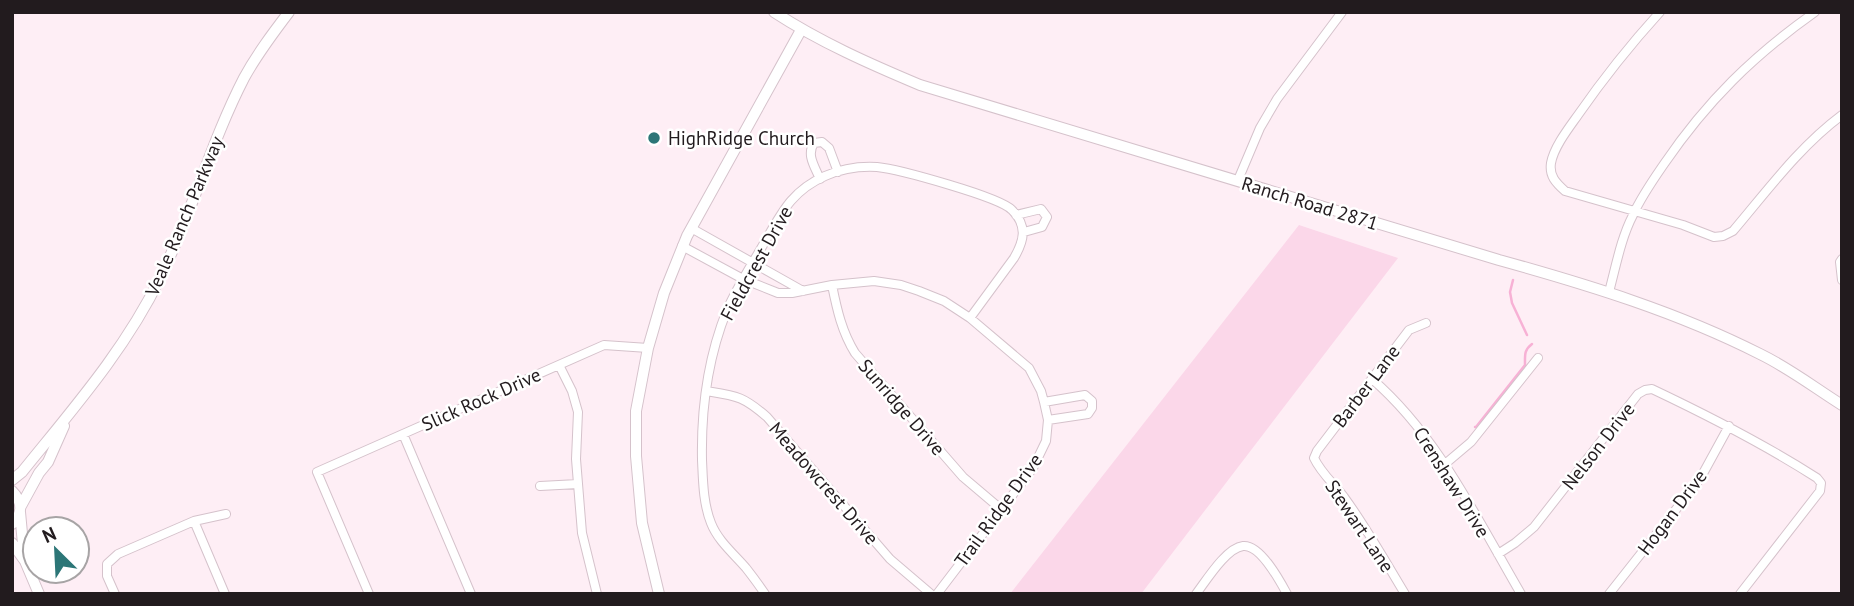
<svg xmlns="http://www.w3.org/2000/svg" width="1854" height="606" viewBox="0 0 1854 606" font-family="'PT Sans',sans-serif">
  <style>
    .green { fill: #fbd7e9 }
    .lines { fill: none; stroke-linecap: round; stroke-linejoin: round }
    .stream { stroke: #f7b1d5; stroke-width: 2.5 }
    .street-casing { stroke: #d5c2cb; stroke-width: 10 }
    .secondary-casing { stroke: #d5c2cb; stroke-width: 12 }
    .street { stroke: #fff; stroke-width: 8 }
    .secondary { stroke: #fff; stroke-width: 10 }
    .poi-dot { fill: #2c7677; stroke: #fff; stroke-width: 2.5 }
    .labels { text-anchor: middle; stroke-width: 5; stroke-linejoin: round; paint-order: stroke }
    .poi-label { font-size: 19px; fill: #221b1e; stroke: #fff; text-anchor: start }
    .street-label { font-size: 19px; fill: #221b1e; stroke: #fff }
  </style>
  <rect width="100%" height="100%" fill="#feeef5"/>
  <path class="green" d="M1299,225L1398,258L1141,594H1010Z"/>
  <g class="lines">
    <path class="stream" d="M1513,280L1510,292L1512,303L1527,335
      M1475,427H1476L1525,365C1525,355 1524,350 1532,344"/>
    <g class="street-casing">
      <path id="street" d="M1660,12C1630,45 1603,79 1578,115C1568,129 1554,147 1551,163C1549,176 1556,183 1565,191L1683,225L1714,237L1723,236L1733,231C1767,191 1799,147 1842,115
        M820,179C815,167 806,155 814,143L822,142L829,148L838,172
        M1238,180L1260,128L1277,99L1342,12
        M1016,215L1041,209L1047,217L1042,227L1024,232
        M691,228L803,291
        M682,246L743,279L778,293H792L832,285L874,281L901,285L919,291L944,301L970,318L1029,368L1041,391L1044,402L1048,420L1046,441L1033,468L937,594
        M1842,259L1840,262L1842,280
        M832,285C837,310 842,332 855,353L963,477L1002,510
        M1609,292C1616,266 1621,238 1633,215C1641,197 1653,180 1664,164C1707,101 1753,56 1815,12
        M559,365L572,391L578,412L576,459L582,533L597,594
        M1372,379C1438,436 1477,519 1521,594
        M706,391C737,396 743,396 767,417L890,559L931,594
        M1044,402L1085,395L1092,401V408L1088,414L1048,420
        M403,434L471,594
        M1445,464L1471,442L1538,358
        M540,486L578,484
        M194,521L225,594
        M1498,554L1515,543L1534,527L1638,394L1645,390L1652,389C1709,416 1764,444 1817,478L1821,483L1820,491L1740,594
        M115,594L107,576V564L118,554L194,521L226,514
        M369,594L317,472L604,345L648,348
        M765,594C759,585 753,577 746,568C734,554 718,541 711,523C703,503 703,480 702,460C701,409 708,357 727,310C737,287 751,266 763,245C781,214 791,191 825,176C841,169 860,166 877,167C898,169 1000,197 1012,210C1028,226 1024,241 1014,258L970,318
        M1196,594C1206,581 1226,548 1243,546C1260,544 1280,581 1287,594
        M1405,594C1385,561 1366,527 1344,497C1334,484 1321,473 1314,458L1317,451L1409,330L1426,323
        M1609,594L1700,479L1729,426"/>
    </g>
    <g class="secondary-casing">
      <path id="secondary" d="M774,12C820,42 870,64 920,85L1499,260C1589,285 1677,312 1760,354C1789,368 1815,388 1842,405
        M12,480L22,472C72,410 125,350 160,278C192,213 211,142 244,78C257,54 273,33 289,12
        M12,491C23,502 23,514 12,524
        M21,506L39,473L48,462L64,426
        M20,512L24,555
        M12,543L25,561L39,594
        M659,594L642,523L636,456V411L648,348L664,293L687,236L801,30"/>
    </g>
    <use href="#street" class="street"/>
    <use href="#secondary" class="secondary"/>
  </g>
  <circle class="poi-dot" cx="654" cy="138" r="7"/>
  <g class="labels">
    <g class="poi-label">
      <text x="668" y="145">HighRidge Church</text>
    </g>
    <g class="street-label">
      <text transform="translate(1310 203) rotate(17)" y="7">Ranch Road 2871</text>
      <text transform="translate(184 216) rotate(-67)" y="7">Veale Ranch Parkway</text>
      <text transform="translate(756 263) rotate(-61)" y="7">Fieldcrest Drive</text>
      <text transform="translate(1366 386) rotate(-53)" y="7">Barber Lane</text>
      <text transform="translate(481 399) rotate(-24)" y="7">Slick Rock Drive</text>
      <text transform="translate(902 407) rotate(49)" y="7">Sunridge Drive</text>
      <text transform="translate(1598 446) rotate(-52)" y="7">Nelson Drive</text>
      <text transform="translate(1452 482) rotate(58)" y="7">Crenshaw Drive</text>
      <text transform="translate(824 483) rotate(49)" y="7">Meadowcrest Drive</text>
      <text transform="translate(998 510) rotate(-54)" y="7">Trail Ridge Drive</text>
      <text transform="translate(1672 512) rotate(-53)" y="7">Hogan Drive</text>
      <text transform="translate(1360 526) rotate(56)" y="7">Stewart Lane</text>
    </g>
  </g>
  <rect width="1854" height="606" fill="none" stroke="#221b1e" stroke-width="28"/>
  <g transform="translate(56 550) rotate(336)"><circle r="33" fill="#ffffff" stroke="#a7a4a5" stroke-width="2"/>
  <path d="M0-5L12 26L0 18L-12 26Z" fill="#2c7677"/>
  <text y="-10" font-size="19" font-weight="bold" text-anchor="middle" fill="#221b1e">N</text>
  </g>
</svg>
